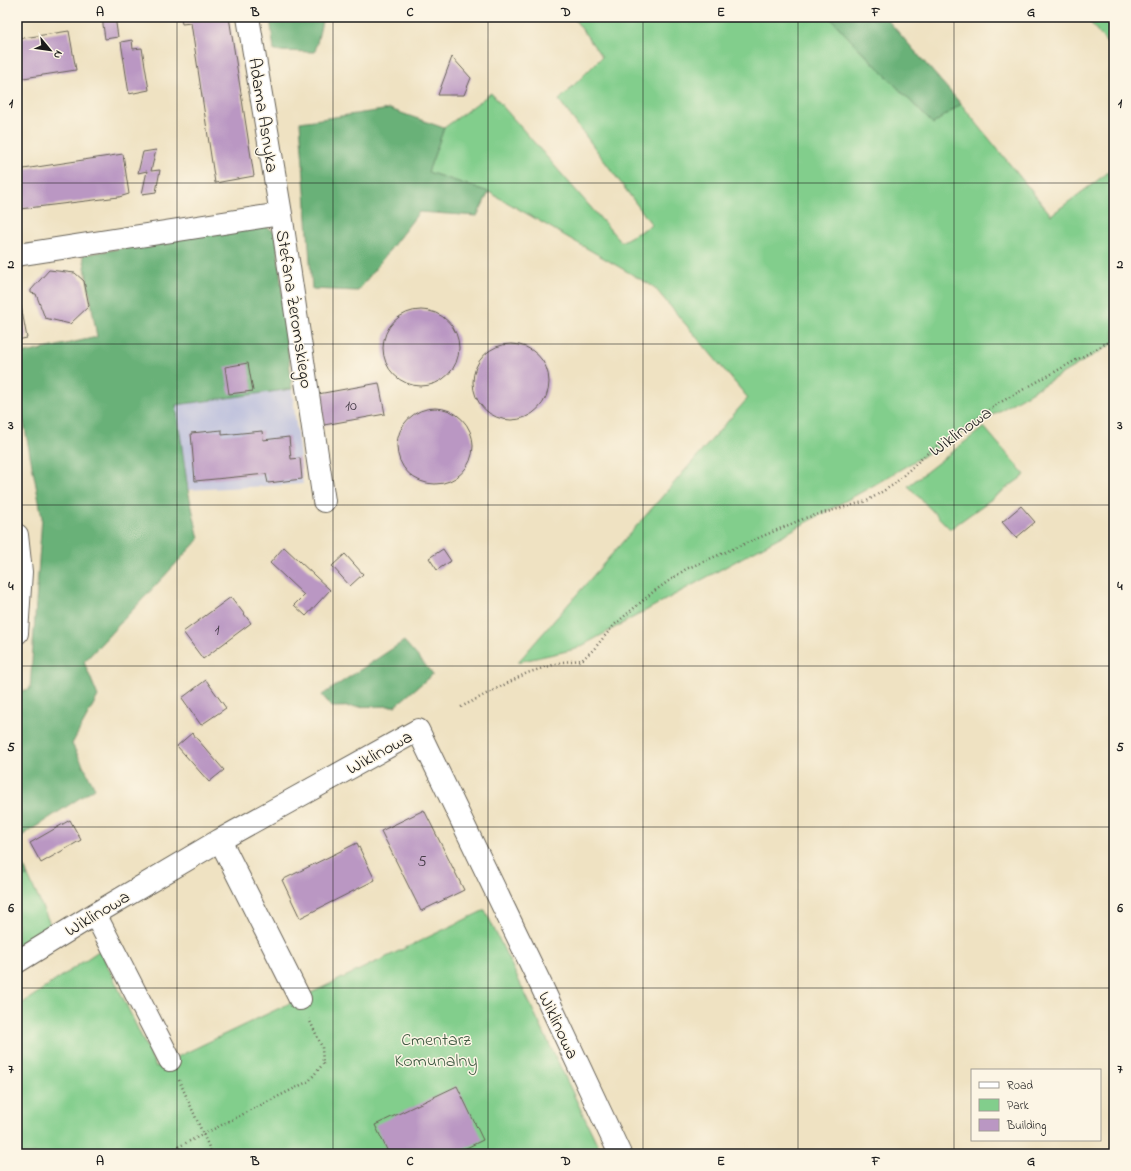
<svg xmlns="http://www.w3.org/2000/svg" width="1131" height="1171" viewBox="0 0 1131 1171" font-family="'Indie Flower',sans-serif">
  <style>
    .industrial { fill: #bfc2dd }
    .green { fill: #82ce8c; stroke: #4f7554 }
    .forest { fill: #69b178; stroke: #42664a }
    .building { fill: #ba97c3 }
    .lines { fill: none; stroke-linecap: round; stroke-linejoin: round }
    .minor-casing { stroke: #666156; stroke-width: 24 }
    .path { stroke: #666156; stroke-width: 2.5; stroke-dasharray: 1 3; stroke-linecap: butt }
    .minor { stroke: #fff; stroke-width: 22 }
    .grid { fill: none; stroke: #1c1c1c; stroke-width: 1; stroke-opacity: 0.55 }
    .labels { text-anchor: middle; stroke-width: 3; stroke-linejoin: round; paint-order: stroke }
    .number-label { font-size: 16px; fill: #443b46 }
    .street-label { font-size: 18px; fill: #1c1c1c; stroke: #fcf5e5 }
    .park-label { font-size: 18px; fill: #405a43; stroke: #fcf5e5 }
    .neatline { fill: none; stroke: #1c1c1c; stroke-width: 1.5 }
    .grid-label { font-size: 13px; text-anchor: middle; font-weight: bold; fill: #1c1c1c }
  </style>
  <rect width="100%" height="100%" fill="#fcf5e5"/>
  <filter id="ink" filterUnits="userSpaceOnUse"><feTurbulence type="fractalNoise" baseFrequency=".025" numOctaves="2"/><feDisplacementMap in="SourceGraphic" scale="8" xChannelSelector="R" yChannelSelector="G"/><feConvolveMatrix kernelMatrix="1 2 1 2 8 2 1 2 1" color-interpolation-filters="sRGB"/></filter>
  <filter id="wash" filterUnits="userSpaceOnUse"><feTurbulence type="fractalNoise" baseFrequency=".012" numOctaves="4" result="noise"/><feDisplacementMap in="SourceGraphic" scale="16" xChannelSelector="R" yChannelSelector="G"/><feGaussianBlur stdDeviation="0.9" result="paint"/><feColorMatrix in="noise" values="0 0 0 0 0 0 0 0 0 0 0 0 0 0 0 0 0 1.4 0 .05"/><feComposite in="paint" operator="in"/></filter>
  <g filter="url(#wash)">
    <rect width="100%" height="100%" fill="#efe2c2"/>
    <path class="industrial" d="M292,389L303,484L188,490L176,405Z"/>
    <path class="green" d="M573,17H830L845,34L933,124L961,104L1051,215L1114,168V343L869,488L576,649L518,662L748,398L654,287L489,192L428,172L444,128L491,93L621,242L652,225L559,100L602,57Z
      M1086,17H1114V52Z
      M984,427L1025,475L950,529L908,486Z
      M28,876L51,926L17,946V878Z
      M485,910L602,1154H17V1007L100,950L156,1067Z"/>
    <path class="forest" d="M270,17H323L315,52L274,51Z
      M830,17H885L961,104L933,124L845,34Z
      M390,109L444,128L428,172L489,192L477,216L419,212L358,291L312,289L300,122Z
      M263,224L276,233L292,389L176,405L188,490L199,539L84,662L98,696L72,744L95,788L17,839V692L30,689L42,517L17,387V355L97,337L83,255Z
      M404,641L433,674L395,706L332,707L322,695Z
      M17,848L28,876L17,878Z"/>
    <g id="blocks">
      <path class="building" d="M102,17H115L118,37L105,39Z
        M181,17H217V18L229,17L254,176L215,183L191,23L182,24Z
        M69,31L76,70L17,79V39Z
        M132,40L133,49L142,48L149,90L129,94L121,42Z
        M452,57L471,78L464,95H438Z
        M156,150L151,171L160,170L156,192L142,194L147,171L138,173L143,152Z
        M123,154L129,194L119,197L20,209L17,170Z
        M49,270L75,273L84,281L89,306L70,324L45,318L36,294L31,293V290Z
        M21,306L27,338L17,340V307Z
        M383 348a38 38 0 1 1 76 0a38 38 0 1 1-76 0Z
        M473 382a38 38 0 1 1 76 0a38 38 0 1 1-76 0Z
        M248,363L253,391L229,394L225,367Z
        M379,383L385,414L324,425L318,394Z
        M397 446a38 38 0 1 1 76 0a38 38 0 1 1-76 0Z
        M222,430V435L262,431L263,440L289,437L291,459L300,458L302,479L268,483L266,474L195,481L191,433Z
        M1021,506L1035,522L1016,538L1002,522Z
        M284,547L330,590L306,616L294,605L304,595L270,563Z
        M443,549L451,561L437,570L429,558Z
        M345,554L363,574L350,586L332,566Z
        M231,597L251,623L203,659L183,632Z
        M206,680L226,708L201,725L182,698Z
        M192,733L224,770L209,782L177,746Z
        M424,810L464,890L421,911L381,831Z
        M70,820L81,840L41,863L30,843Z
        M357,843L375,880L300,918L282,880Z
        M457,1086L483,1140L454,1154H389L375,1125Z"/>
    </g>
  </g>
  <g filter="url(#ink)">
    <use href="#blocks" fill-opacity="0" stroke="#666156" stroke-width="1"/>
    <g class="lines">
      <g class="minor-casing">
        <path id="minor" d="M248,17L281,214
          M17,255L281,214L324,501
          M17,535L21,572L17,633
          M220,840L300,999
          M95,914L170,1060
          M17,962L95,914L220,840L418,730L541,985L620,1154"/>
      </g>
      <path class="path" d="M461,707L527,673L562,662L582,660L594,649L614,625L653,592L686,569L805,518L867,501L893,485L931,450L999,403L1114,339
        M179,1080L212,1154
        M164,1154L309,1081L323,1064L322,1047L309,1019"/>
      <use href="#minor" class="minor"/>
    </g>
  </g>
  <path class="grid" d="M177,17V1154M333,17V1154M488,17V1154M643,17V1154M798,17V1154M954,17V1154M17,183H1114M17,344H1114M17,505H1114M17,666H1114M17,827H1114M17,988H1114"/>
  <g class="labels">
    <g class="number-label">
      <text x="351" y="410">10</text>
      <text x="217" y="634">1</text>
      <text x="422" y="866">5</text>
    </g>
    <g class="street-label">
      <text transform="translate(264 115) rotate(81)" y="6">Adama Asnyka</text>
      <text transform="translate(295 309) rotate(81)" y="6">Stefana Żeromskiego</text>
      <text transform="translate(960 431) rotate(-36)" y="6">Wiklinowa</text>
      <text transform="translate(379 752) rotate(-29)" y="6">Wiklinowa</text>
      <text transform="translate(97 913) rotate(-31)" y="6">Wiklinowa</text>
      <text transform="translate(559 1025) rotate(65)" y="6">Wiklinowa</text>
    </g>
    <g class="park-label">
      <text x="436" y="1045">Cmentarz<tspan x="436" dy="21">Komunalny</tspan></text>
    </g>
  </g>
  <rect width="1131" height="1171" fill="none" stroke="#fcf5e5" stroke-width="44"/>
  <rect x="971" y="1069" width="130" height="72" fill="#fcf5e5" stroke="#a29e95"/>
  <rect x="979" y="1082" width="20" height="6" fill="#ffffff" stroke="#a29e95"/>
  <text x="1007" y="1089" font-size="12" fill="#1c1c1c">Road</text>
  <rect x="979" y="1099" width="20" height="12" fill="#82ce8c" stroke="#a29e95"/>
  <text x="1007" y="1109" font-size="12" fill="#1c1c1c">Park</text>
  <rect x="979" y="1119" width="20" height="12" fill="#ba97c3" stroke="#a29e95"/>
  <text x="1007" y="1129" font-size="12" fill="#1c1c1c">Building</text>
  <g transform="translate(50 50) rotate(119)" stroke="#fcf5e5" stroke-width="3" paint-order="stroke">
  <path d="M0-3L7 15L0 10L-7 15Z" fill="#1c1c1c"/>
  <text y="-6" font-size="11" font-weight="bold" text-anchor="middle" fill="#1c1c1c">N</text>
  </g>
  <rect x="22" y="22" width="1087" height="1127" class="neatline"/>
  <g class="grid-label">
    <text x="100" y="16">A</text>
    <text x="255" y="16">B</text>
    <text x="410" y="16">C</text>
    <text x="566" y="16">D</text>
    <text x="721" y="16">E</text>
    <text x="876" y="16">F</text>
    <text x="1031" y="16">G</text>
    <text x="11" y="107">1</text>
    <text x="1120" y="107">1</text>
    <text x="11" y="268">2</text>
    <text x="1120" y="268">2</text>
    <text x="11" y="429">3</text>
    <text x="1120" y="429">3</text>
    <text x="11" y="590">4</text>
    <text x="1120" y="590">4</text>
    <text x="11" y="751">5</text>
    <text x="1120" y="751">5</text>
    <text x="11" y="912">6</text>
    <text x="1120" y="912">6</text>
    <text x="11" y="1073">7</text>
    <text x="1120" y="1073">7</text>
    <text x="100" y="1165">A</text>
    <text x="255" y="1165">B</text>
    <text x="410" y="1165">C</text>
    <text x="566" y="1165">D</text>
    <text x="721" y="1165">E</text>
    <text x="876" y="1165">F</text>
    <text x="1031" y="1165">G</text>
  </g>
</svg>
